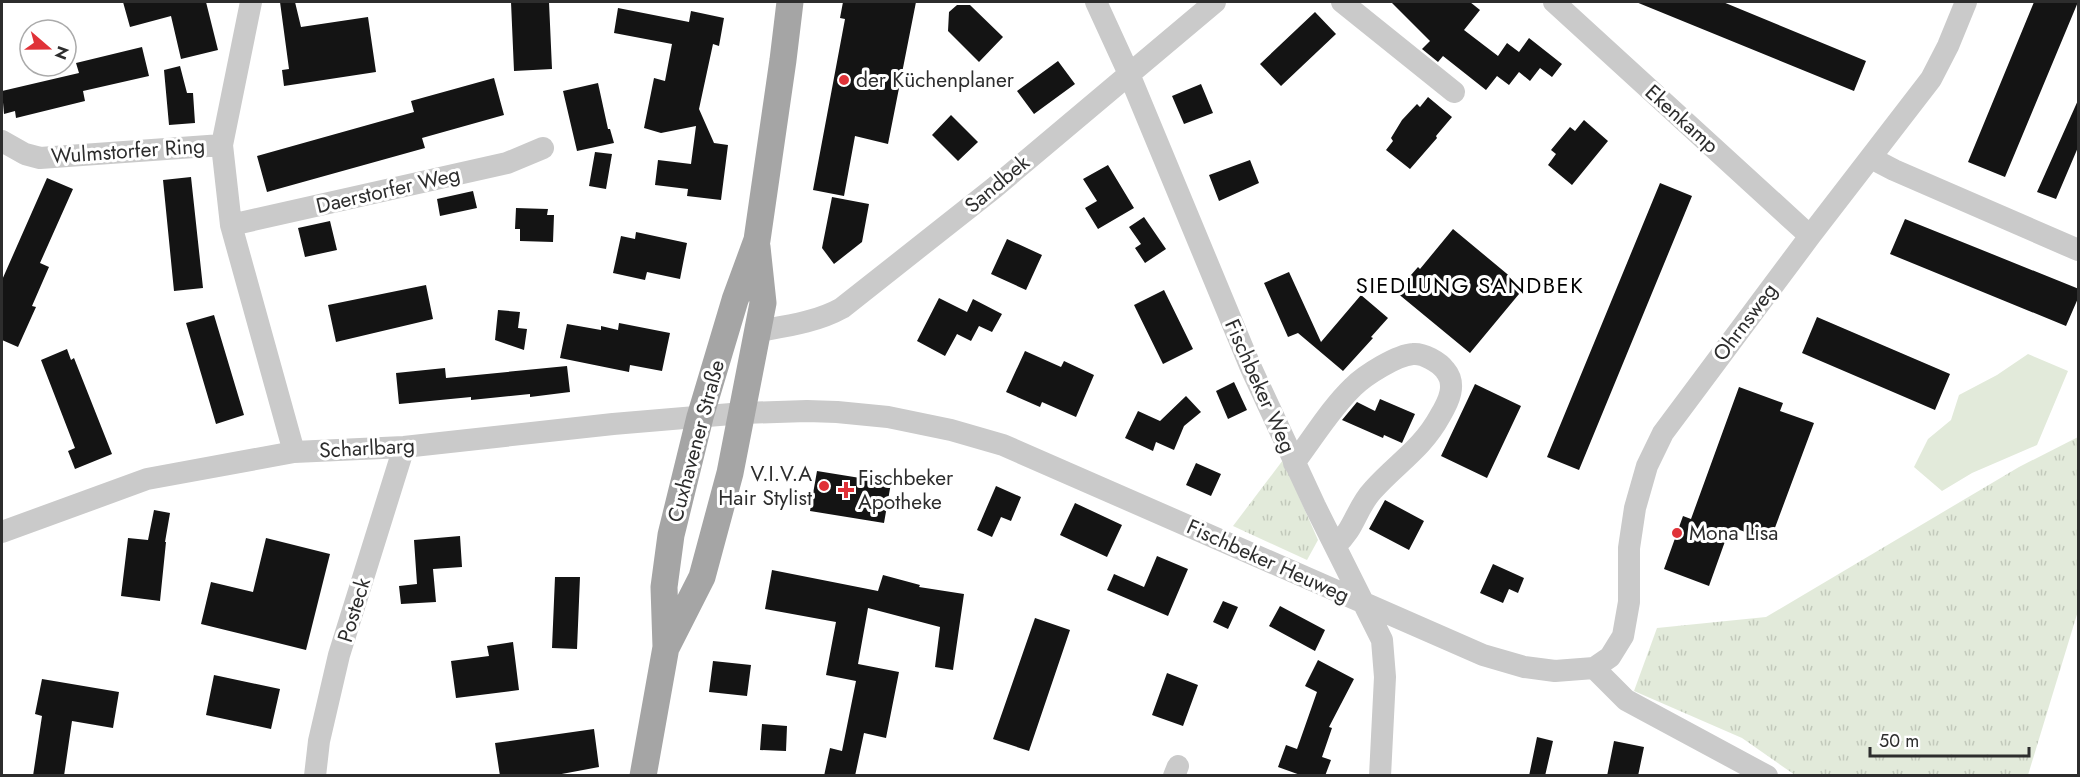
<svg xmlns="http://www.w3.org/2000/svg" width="2080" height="777" viewBox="0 0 2080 777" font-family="Jost,sans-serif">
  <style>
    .grass { fill: url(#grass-tufts) }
    .park { fill: #e2eada }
    .building { fill: #141414 }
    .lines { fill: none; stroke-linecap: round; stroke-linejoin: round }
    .minor { stroke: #cacaca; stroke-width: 22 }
    .major { stroke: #a5a5a5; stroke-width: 27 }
    .poi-dot { fill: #e03238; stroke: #fff; stroke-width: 2 }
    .labels { text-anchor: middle; stroke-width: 6; stroke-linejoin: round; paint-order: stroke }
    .poi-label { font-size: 21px; fill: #2d2d2d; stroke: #fff; text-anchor: start }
    .street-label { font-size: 21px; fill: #2d2d2d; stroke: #fff }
    .neighbourhood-label { font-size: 22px; letter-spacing: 1.5px; fill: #000; stroke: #fff }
  </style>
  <defs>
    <pattern id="grass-tufts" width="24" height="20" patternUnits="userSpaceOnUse" patternTransform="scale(1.5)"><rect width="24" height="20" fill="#e2eada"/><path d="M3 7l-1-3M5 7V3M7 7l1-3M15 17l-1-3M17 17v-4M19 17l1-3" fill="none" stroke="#c2c9bb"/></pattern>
  </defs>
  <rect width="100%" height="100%" fill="#fff"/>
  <path class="grass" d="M2078,437V611L2028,775H1795L1742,738L1634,691L1657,628L1766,617L2019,467Z
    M1283,460L1318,540L1307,560L1233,526Z"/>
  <path class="park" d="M2028,354L2068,371L2037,445L1972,473L1942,491L1914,467L1928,439L1951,420L1959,395L1997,375Z"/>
  <path class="building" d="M123,2H206L218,50L181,59L171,16L130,27Z
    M280,2H295L301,27L368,17L376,72L284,86L282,70L289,69Z
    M511,2H549L552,69L514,71Z
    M843,2H916L888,144L855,136L844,196L813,190L845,19L840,18Z
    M1391,2H1470L1480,10L1464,30L1498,56L1507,43L1519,52L1529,38L1562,64L1552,77L1540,68L1530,81L1519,72L1509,85L1497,76L1486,90L1443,56L1438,62L1422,49L1430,41Z
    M1636,2H1723L1866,61L1854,91Z
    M2034,2H2078L2005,177L1968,162Z
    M957,5H970L1003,37L979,62L948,31L949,12Z
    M618,8L689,22L691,11L724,18L719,46L713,44L699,109L714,143L728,145L721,200L687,196L688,189L655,185L658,160L691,164L696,126L661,133L644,128L654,78L665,81L672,44L614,33Z
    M1315,12L1336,34L1281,86L1260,64Z
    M142,47L149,76L83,91L85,101L16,118L15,111L4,114L2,91L79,73L76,63Z
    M1058,61L1075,84L1034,114L1017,91Z
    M180,66L187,93H193L195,123L169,125L164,70Z
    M494,78L504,115L422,138L425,148L267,192L257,156L414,112L411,101Z
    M598,83L608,129H610L614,143L577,151L563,91Z
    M1201,84L1213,113L1184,124L1172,96Z
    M1428,97L1452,117L1436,136L1437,138L1410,169L1386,150L1393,141L1391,138L1402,120L1417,104L1420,107Z
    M2079,98V145L2056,199L2037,192Z
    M951,115L978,142L958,161L932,135Z
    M1584,120L1608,141L1572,185L1548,165L1556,154L1551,150L1570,127L1575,131Z
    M595,152L612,154L606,189L589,186Z
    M1250,160L1259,183L1219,201L1209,175Z
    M1108,165L1134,208L1098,229L1085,208L1097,201L1083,179Z
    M191,177L203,288L174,291L163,180Z
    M47,178L73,189L40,263L49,267L32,306L36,307L18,347L2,340V280Z
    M1660,183L1692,196L1579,470L1547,457Z
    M473,191L477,208L440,216L437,199Z
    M832,197L869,204L862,242L834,264L822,248Z
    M516,208L548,209L547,215H554L553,242L520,241V229H515Z
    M1144,217L1166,249L1145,263L1135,248L1141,244L1129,227Z
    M1905,219L2079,289V296L2066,326L1890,254Z
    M330,221L337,250L305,257L298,228Z
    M1453,229L1524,288L1470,353L1396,292L1418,267L1420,269Z
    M636,232L687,243L680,279L647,272L645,280L613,273L621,236L635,239Z
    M1007,239L1042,255L1026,290L991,274Z
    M1289,272L1321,342L1361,295L1388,318L1371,337L1373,338L1343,371L1298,333L1288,337L1264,283Z
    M426,285L433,319L336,342L328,305Z
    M1164,290L1193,349L1163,364L1134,305Z
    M939,298L967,312L973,299L1002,314L992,332L979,326L971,341L957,334L945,356L917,341Z
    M498,310L520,312L518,328L527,329L524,350L495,340Z
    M214,315L244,415L216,424L186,323Z
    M1817,317L1950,374L1935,410L1802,353Z
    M619,323L670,333L662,371L630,365L629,372L560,358L567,324L601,330V326L618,330Z
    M67,349L71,360L74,358L112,454L75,469L68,451L75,448L41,360Z
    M1025,351L1061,367L1064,361L1094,375L1076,417L1042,402L1040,407L1006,392Z
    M567,366L570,392L530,397V394L471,400V397L399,404L396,373L445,368L446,378Z
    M1234,382L1247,410L1228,419L1216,391Z
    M1475,384L1521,406L1487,478L1441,456Z
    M1739,387L1783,403L1780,411L1814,423L1770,541L1737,529L1735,535L1728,533L1709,586L1664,569L1683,516L1691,519Z
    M1186,396L1201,412L1184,426L1174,450L1156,442L1153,451L1125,438L1138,411L1160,421Z
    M1380,399L1415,414L1402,443L1384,435L1383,438L1342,420L1357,402L1375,411Z
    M1196,463L1221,474L1211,496L1186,485Z
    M817,471L891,483L884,523L810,511Z
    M996,486L1021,497L1011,521L1001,517L992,537L977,530Z
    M1385,500L1424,521L1409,550L1369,529Z
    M1075,503L1122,525L1107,557L1060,535Z
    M154,510L170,513L165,542H166L160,601L121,596L128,538L148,540Z
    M460,536L462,567L433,569L436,602L401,604L399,586L417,584L414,540Z
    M266,538L330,554L306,650L201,624L211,582L253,592Z
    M1157,556L1188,569L1168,616L1107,590L1114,574L1144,587Z
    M1493,564L1524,578L1518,593L1509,589L1503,603L1480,593Z
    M772,570L878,591L883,575L920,585L919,587L964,594L953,670L935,667L940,627L868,608L858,664L899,672L886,738L864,733L855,776H824L830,748L842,751L856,681L826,675L836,622L765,609Z
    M555,577H580L577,649L552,648Z
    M1223,601L1238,607L1228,629L1213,622Z
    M1280,606L1325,630L1315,651L1269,626Z
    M1035,618L1070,630L1029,751L993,739Z
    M513,642L519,690L456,698L451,661L489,656L487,646Z
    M1318,660L1354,679L1329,727L1332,728L1322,757L1331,760L1325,776H1303L1278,767L1286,745L1297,749L1317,692L1305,686Z
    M713,661L751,665L747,696L709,692Z
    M1167,673L1198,685L1183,726L1152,715Z
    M214,675L280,689L271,729L206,715Z
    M42,679L119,692L113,728L72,721L64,776H33L42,716L35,714Z
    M762,724L787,726L786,751L760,750Z
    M594,729L599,767L551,776H500L495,743Z
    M1537,737L1553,741L1545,776H1529Z
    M1614,741L1644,747L1638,776H1607Z"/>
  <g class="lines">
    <path class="minor" d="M251,2L222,145L231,225L294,452
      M1096,2L1129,74L1251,368L1315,506L1382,640L1385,677L1380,776
      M1342,2L1454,92
      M1554,2L1810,236
      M2,141L25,154L40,158L222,145
      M1871,158L1894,170L2078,250
      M231,225L507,163L543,148
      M759,331C787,326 817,322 842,308L994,188L1215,2
      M1294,463C1313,438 1331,408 1353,387C1365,375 1397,355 1413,354C1423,353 1439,362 1445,370C1457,384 1449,401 1440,416C1422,449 1397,463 1373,490C1356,508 1355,529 1335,546
      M2,532L147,479L294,452L404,447L613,424L743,413L807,411L837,412L888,417L951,430L1003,445L1483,655L1524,667L1555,671L1594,668L1626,700L1767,776
      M1594,668L1610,657L1623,636L1629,602V548L1635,508L1647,466L1663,433L1810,236L1931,79L1948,46L1966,2
      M315,776L319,741L339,655L404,447
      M1174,776L1178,766"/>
    <path class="major" d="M667,646L702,577L730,473L763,303L757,247
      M643,776L666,647L664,587L671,535L700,417L735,300L757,240L783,60L790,2"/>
  </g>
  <g class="poi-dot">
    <circle cx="844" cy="80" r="6"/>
    <circle cx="824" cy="486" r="6"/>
    <path d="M843 481h6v6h6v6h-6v6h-6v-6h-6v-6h6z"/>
    <circle cx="1677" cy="533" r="6"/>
  </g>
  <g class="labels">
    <g class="poi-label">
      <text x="856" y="87">der Küchenplaner</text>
      <text x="812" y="481" text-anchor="end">V.I.V.A<tspan x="812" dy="24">Hair Stylist</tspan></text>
      <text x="858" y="485">Fischbeker<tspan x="858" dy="24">Apotheke</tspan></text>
      <text x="1689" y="540">Mona Lisa</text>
    </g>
    <g class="street-label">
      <text transform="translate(1682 119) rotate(42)" y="7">Ekenkamp</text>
      <text transform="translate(128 151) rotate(-4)" y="7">Wulmstorfer Ring</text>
      <text transform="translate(997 184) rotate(-40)" y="7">Sandbek</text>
      <text transform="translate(388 190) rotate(-13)" y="7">Daerstorfer Weg</text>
      <text transform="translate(1745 322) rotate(-53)" y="7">Ohrnsweg</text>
      <text transform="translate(1260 386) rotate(66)" y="7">Fischbeker Weg</text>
      <text transform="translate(696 441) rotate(-75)" y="7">Cuxhavener Straße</text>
      <text transform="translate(367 448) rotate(-3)" y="7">Scharlbarg</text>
      <text transform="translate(1268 561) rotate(24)" y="7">Fischbeker Heuweg</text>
      <text transform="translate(354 610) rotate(-73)" y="7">Posteck</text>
    </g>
    <g class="neighbourhood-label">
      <text x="1470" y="293">SIEDLUNG SANDBEK</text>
    </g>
  </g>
  <rect width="2080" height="777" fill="none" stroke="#2d2d2d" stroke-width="6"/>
  <g transform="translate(48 48) rotate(110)"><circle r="28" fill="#ffffff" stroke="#ababab" stroke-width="1.5"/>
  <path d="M0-4.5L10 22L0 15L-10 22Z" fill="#e03238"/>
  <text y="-9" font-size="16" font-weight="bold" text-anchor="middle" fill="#2d2d2d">N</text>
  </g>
  <path d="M1870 747v9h159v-9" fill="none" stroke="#2d2d2d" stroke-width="3"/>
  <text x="1879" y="747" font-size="18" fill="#2d2d2d" stroke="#ffffff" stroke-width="4.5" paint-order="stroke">50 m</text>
</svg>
